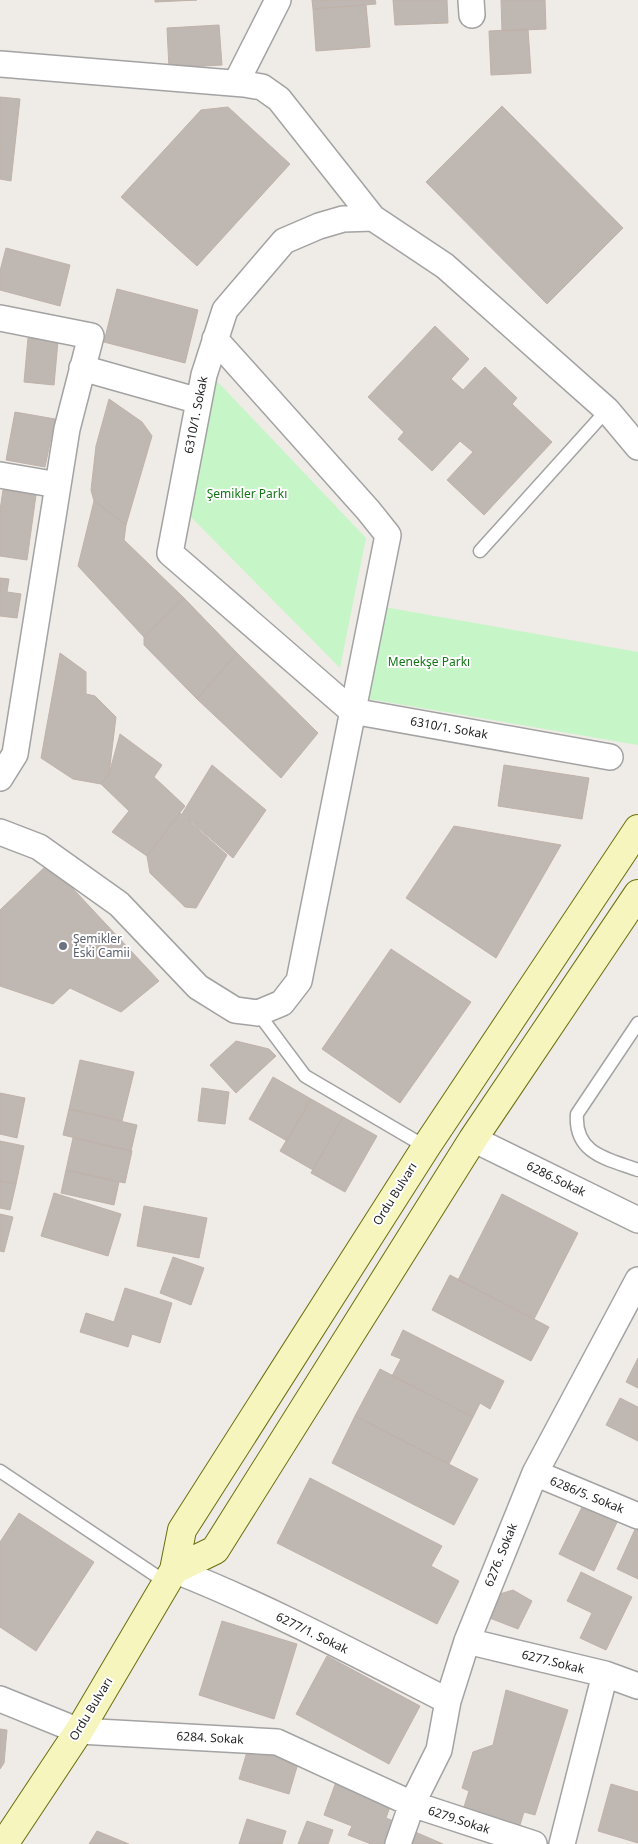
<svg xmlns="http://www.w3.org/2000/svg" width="638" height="1844" viewBox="0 0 638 1844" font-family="'Noto Sans',sans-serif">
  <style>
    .park { fill: #c6f6c7 }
    .building { fill: #bfb7b2; stroke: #c0b2a9 }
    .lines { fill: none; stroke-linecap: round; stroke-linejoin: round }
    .service-casing { stroke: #a3a3a3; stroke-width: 15 }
    .minor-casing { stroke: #a3a3a3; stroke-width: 28 }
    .secondary-casing { stroke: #6a6f0c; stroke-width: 30 }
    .service { stroke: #fff; stroke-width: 12 }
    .minor { stroke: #fff; stroke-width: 25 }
    .secondary { stroke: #f5f5bd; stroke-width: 28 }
    .worship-dot { fill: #6b7280; stroke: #fff; stroke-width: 2 }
    .labels { text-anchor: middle; stroke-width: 4; stroke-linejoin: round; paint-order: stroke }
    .street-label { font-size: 12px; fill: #1f1f1f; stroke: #fff }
    .park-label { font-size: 12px; fill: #137716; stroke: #fff }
    .worship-label { font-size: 12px; fill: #5b616d; stroke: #fff; text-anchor: start }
  </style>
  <rect width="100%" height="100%" fill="#efebe6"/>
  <path class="park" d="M215,379L366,538L340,668L185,511Z
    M384,607L638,652V745L363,698Z"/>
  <path class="building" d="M155,0H197L155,2Z
    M312,0H375L376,4L313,9Z
    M393,0H447L448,23L395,25Z
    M501,0H545L546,29L502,31Z
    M366,5L370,47L316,51L313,9Z
    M219,25L222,65L169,68L167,28Z
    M528,29L531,73L491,75L489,31Z
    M0,97L20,99L11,181L0,179Z
    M502,106L623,228L547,304L426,182Z
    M228,107L290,164L197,266L121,197L201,110Z
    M6,248L70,265L60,306L0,290V271Z
    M117,289L198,310L185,363L104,342Z
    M435,326L469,359L451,379L463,390L485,367L517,398L512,404L552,442L484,515L447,480L473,452L460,441L432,471L398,439L404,432L368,397Z
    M28,338L58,341L54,385L24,382Z
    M109,399L142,422L152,436L126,525L94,501L91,490L96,446Z
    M15,412L55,419L45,467L6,460Z
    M3,490L36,495L27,560L0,556V510Z
    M94,501L126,525L124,540L184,598L144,637L78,566Z
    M0,578L9,579L7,592L21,594L17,618L0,616Z
    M184,598L237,653L197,699L144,645V637Z
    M60,653L86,672V694L95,696L116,717L109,774L101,784L73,779L41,758Z
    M237,653L318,733L281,778L197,699Z
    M120,734L162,765L154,777L185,806L147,856L112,832L129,811L101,784L109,774Z
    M212,765L266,810L233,858L182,814Z
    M504,765L589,778L582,819L498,806Z
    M180,813L227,855L196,908L185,907L150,873L147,856Z
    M454,826L561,845L496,958L406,898Z
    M49,863L159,981L121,1012L70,988L53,1004L0,986V910Z
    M391,949L471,1002L400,1103L322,1049Z
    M236,1041L269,1049L276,1056L236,1093L210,1065Z
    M80,1060L134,1072L122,1121L69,1109Z
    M273,1077L311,1099L287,1141L249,1119Z
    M202,1088L229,1092L225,1124L198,1121Z
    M0,1093L25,1098L17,1138L0,1134Z
    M311,1099L343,1117L313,1170L280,1151Z
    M69,1109L137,1125L131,1151L63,1135Z
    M343,1117L377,1136L345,1192L311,1173Z
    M73,1138L132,1151L125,1183L66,1170Z
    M0,1141L24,1146L16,1184L0,1181Z
    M66,1170L119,1182L114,1205L61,1193Z
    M0,1181L16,1184L10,1210L0,1208Z
    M54,1193L121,1214L108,1256L41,1236Z
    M502,1194L578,1233L534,1319L458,1280Z
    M144,1206L207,1218L199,1258L137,1246Z
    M0,1214L13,1217L4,1252L0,1251Z
    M173,1257L204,1268L191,1305L160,1293Z
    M450,1275L549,1327L531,1361L432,1310Z
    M125,1288L172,1303L160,1343L132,1334L128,1347L80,1332L86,1313L114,1322Z
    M403,1330L504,1381L490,1409L480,1403L473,1417L392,1376L401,1359L391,1355Z
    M638,1358V1388L626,1382Z
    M380,1369L473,1417L449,1464L355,1416Z
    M620,1398L638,1407V1441L606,1425Z
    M355,1416L478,1479L454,1525L332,1463Z
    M310,1478L442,1546L431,1566L459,1581L437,1624L277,1543Z
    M585,1501L619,1518L594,1571L559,1554Z
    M19,1513L94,1562L36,1651L0,1627V1542Z
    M637,1525L638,1526V1579L617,1569Z
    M581,1572L632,1597L606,1650L580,1638L592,1613L567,1601Z
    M513,1590L532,1601L518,1629L487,1617L493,1596Z
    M222,1621L297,1644L274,1719L199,1695Z
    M327,1656L420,1706L389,1764L296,1714Z
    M506,1690L568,1710L535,1815L524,1812L519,1828L463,1810L469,1791L462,1788L473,1752L493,1745Z
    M0,1729L7,1730L4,1763L0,1769Z
    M249,1745L299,1760L289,1794L239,1779Z
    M337,1779L391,1804L386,1818L396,1822L388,1844H371L348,1835L352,1826L324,1815Z
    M611,1784L638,1792V1843L598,1831Z
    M247,1819L286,1831L282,1844H239Z
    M307,1821L333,1830L328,1844H298Z
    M97,1831L129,1844H89Z
    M413,1831L443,1844H408Z"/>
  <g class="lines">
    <g class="service-casing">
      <path id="service" d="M480,551L607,410
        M258,1013L305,1076L426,1147
        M638,1023L577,1114C574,1154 608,1159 638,1170
        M0,1471L167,1583"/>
    </g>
    <g class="minor-casing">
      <path id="minor" d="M471,0L472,15
        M0,64L244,84L262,87L279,99L373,218
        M236,83L278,0
        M0,318L91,336L67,429L15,754L0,778
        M82,368L199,401
        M0,475L58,485
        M610,757L352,711L170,553L204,375L225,310L284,241L319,226L343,219L373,218L445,266L607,410L638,447
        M0,832L39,847L119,904L198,987L235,1010L258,1013L282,1003L299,981L388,535L368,510L215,339
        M473,1139L638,1220
        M535,1473L638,1516
        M174,1570C268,1607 358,1655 448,1701
        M467,1641L605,1674L638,1686
        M0,1699L79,1731L277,1742L412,1804L534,1844
        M398,1844L412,1804L439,1750L448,1701L467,1641L535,1473L638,1280
        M562,1844L605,1674"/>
    </g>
    <g class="secondary-casing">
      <path id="secondary" d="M174,1570L215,1550L473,1139L638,894
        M4,1844L79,1731L174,1570L182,1530L426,1147L638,829"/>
    </g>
    <use href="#service" class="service"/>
    <use href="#minor" class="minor"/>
    <use href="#secondary" class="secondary"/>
  </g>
  <circle class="worship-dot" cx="63" cy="946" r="5"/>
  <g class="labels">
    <g class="street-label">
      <text transform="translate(196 415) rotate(-79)" y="4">6310/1. Sokak</text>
      <text transform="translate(449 728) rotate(10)" y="4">6310/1. Sokak</text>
      <text transform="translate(556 1179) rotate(26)" y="4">6286.Sokak</text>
      <text transform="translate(395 1194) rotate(-58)" y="4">Ordu Bulvarı</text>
      <text transform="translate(587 1495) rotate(22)" y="4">6286/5. Sokak</text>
      <text transform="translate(501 1555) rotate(-68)" y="4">6276. Sokak</text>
      <text transform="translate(312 1633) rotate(26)" y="4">6277/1. Sokak</text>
      <text transform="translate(553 1662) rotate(14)" y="4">6277.Sokak</text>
      <text transform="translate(91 1709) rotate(-59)" y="4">Ordu Bulvarı</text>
      <text transform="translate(210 1738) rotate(3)" y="4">6284. Sokak</text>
      <text transform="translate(459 1820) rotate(18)" y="4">6279.Sokak</text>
    </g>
    <g class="park-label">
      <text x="247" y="498">Şemikler Parkı</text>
      <text x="429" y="666">Menekşe Parkı</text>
    </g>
    <g class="worship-label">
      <text x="73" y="943">Şemikler<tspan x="73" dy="14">Eski Camii</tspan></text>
    </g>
  </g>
</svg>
